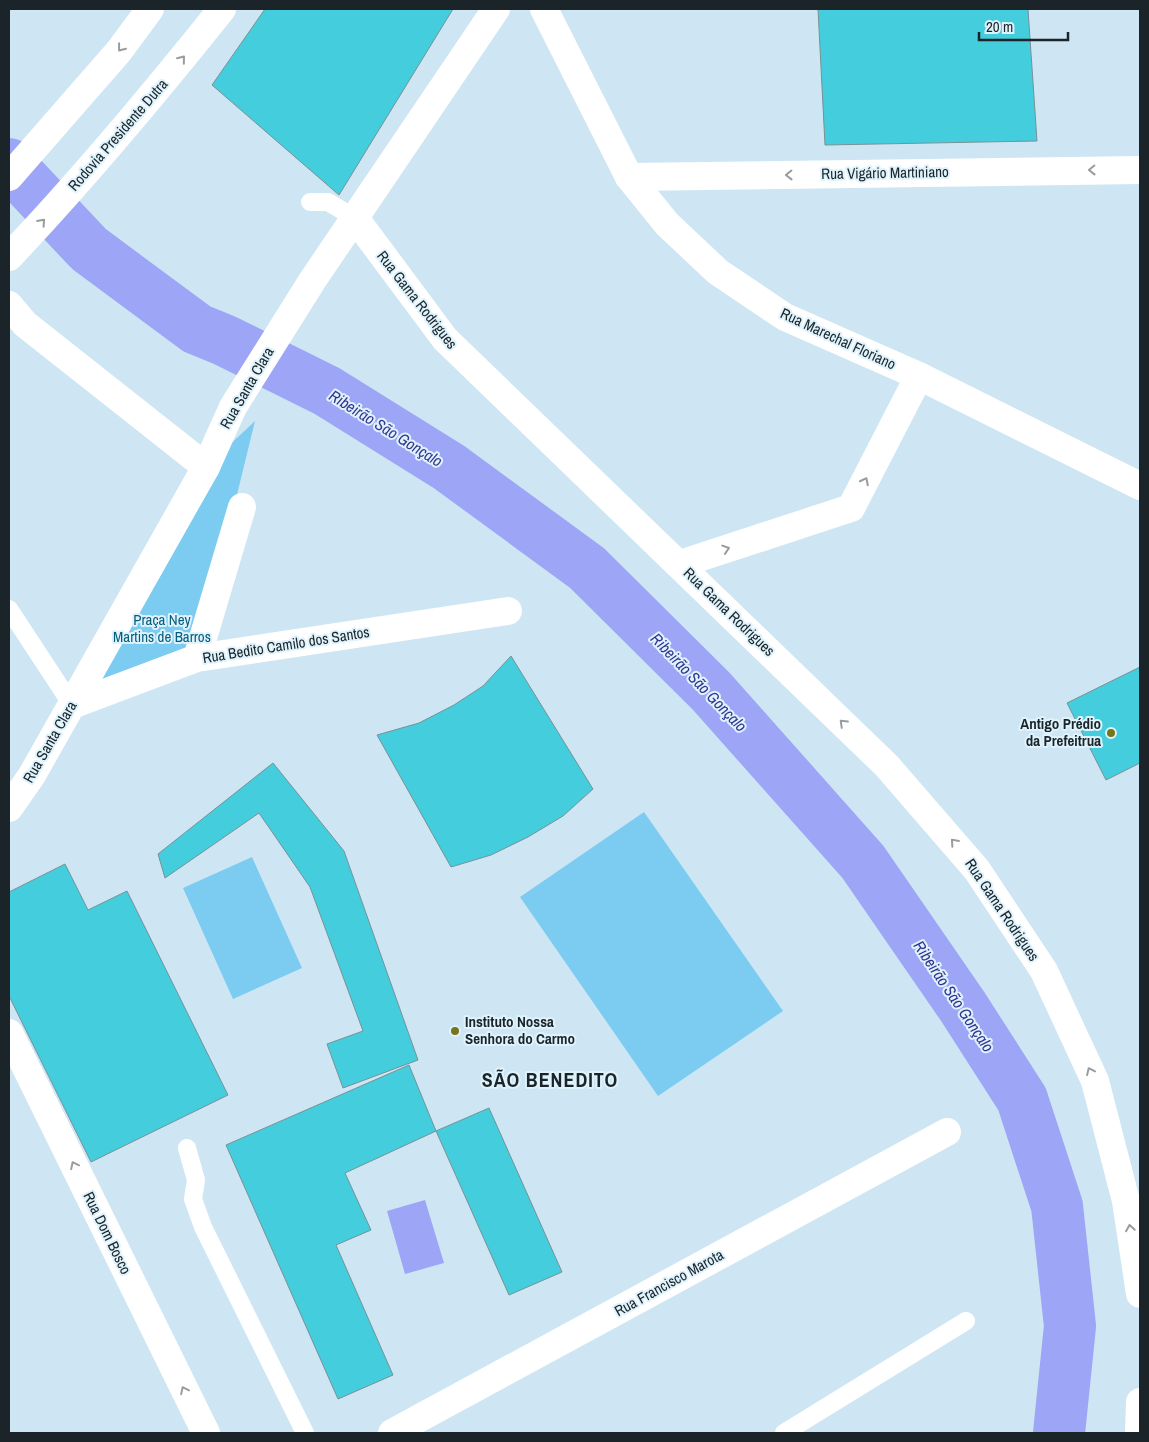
<svg xmlns="http://www.w3.org/2000/svg" width="1149" height="1442" viewBox="0 0 1149 1442" font-family="'Archivo Narrow',sans-serif">
  <style>
    .green { fill: #7ccbf1 }
    .water { fill: #9da5f6 }
    .lines { fill: none; stroke-linecap: round; stroke-linejoin: round }
    .river { stroke: #9da5f6; stroke-width: 52 }
    .building { fill: #43cddd; stroke: #779296 }
    .lane { stroke: #fff; stroke-width: 18 }
    .street { stroke: #fff; stroke-width: 28 }
    .secondary { stroke: #fff; stroke-width: 28 }
    .highway { stroke: #fff; stroke-width: 28 }
    .oneway { stroke: #989c9e }
    .poi-dot { fill: #76751a; stroke: #dff3fd; stroke-width: 2 }
    .labels { text-anchor: middle; stroke-width: 4; stroke-linejoin: round; paint-order: stroke }
    .street-label { font-size: 15px; fill: #1b2428; stroke: #dff3fd }
    .park-label { font-size: 15px; fill: #045d7c; stroke: #dff3fd }
    .poi-label { font-size: 15px; font-weight: bold; fill: #1b2428; stroke: #dff3fd; text-anchor: end }
    .water-label { font-size: 16px; font-style: italic; fill: #36338f; stroke: #dff3fd }
    .district-label { font-size: 20px; font-weight: bold; letter-spacing: 1px; fill: #1b2428; stroke: #dff3fd }
  </style>
  <rect width="100%" height="100%" fill="#cee6f3"/>
  <path class="green" d="M255,421L197,658L72,705L206,467Z
    M644,812L783,1011L658,1096L520,897Z
    M252,857L302,968L233,999L183,888Z"/>
  <path class="water" d="M425,1200L444,1263L405,1274L387,1211Z"/>
  <g class="lines">
    <path class="river" d="M9,164L89,249L197,329L224,340L327,391L449,467L587,568L711,691L863,862L963,1007L1022,1099L1057,1206L1070,1326L1059,1433"/>
  </g>
  <path class="building" d="M265,9H453L339,195L212,85Z
    M818,9H1028L1037,141L825,145Z
    M511,656L593,789L563,816L528,837L491,855L451,867L377,735L419,723L454,705L483,686Z
    M1140,667V763L1106,780L1067,703Z
    M273,763L344,851L418,1060L343,1088L327,1044L363,1031L310,887L259,813L165,878L158,854Z
    M65,864L88,910L127,891L228,1095L91,1162L9,996V892Z
    M409,1065L436,1131L345,1173L371,1230L336,1245L393,1375L338,1399L226,1145Z
    M489,1108L562,1272L509,1295L436,1131Z"/>
  <g class="lines">
    <path class="lane" d="M310,202H328L355,218
      M9,609L72,705
      M187,1148L196,1180L193,1199L203,1227L305,1433
      M784,1433L966,1321"/>
    <path class="street" d="M629,177L1140,170
      M9,305L25,324L206,467
      M680,564L851,508L919,376
      M197,658L242,507
      M72,705L197,658L508,611
      M9,1033L206,1433
      M392,1433L947,1132"/>
    <path class="secondary" d="M544,9L629,177L667,224L718,272L785,317L919,376L1140,486
      M355,218L445,339L887,766L977,870L1044,971L1095,1081L1126,1201L1140,1294
      M9,808L32,775L206,467L233,407L312,281L496,9
      M1139,1433L1140,1402"/>
    <path class="highway" d="M9,177L119,51L150,9
      M9,257C84,178 154,94 222,9"/>
  </g>
  <defs><path id="oneway-chevron" d="M-2-3.5L2.5 0L-2 3.5" fill="none" stroke-width="1.6" stroke-linecap="round" stroke-linejoin="round" transform="scale(1.25)"/></defs>
  <g class="oneway">
    <use href="#oneway-chevron" transform="translate(121 48) rotate(128)"/>
    <use href="#oneway-chevron" transform="translate(182 59) rotate(-51)"/>
    <use href="#oneway-chevron" transform="translate(1092 170) rotate(179)"/>
    <use href="#oneway-chevron" transform="translate(789 175) rotate(179)"/>
    <use href="#oneway-chevron" transform="translate(42 222) rotate(-48)"/>
    <use href="#oneway-chevron" transform="translate(865 481) rotate(-63)"/>
    <use href="#oneway-chevron" transform="translate(726 549) rotate(-18)"/>
    <use href="#oneway-chevron" transform="translate(843 723) rotate(-136)"/>
    <use href="#oneway-chevron" transform="translate(954 842) rotate(-131)"/>
    <use href="#oneway-chevron" transform="translate(1090 1071) rotate(-115)"/>
    <use href="#oneway-chevron" transform="translate(74 1165) rotate(-116)"/>
    <use href="#oneway-chevron" transform="translate(1130 1228) rotate(-99)"/>
    <use href="#oneway-chevron" transform="translate(184 1390) rotate(-116)"/>
  </g>
  <g class="poi-dot">
    <circle cx="1111" cy="733" r="5"/>
    <circle cx="455" cy="1031" r="5"/>
  </g>
  <g class="labels">
    <g class="street-label">
      <text transform="translate(118 135) rotate(-49)" y="5">Rodovia Presidente Dutra</text>
      <text transform="translate(885 173) rotate(-1)" y="5">Rua Vigário Martiniano</text>
      <text transform="translate(417 300) rotate(52)" y="5">Rua Gama Rodrigues</text>
      <text transform="translate(838 339) rotate(25)" y="5">Rua Marechal Floriano</text>
      <text transform="translate(247 388) rotate(-60)" y="5">Rua Santa Clara</text>
      <text transform="translate(729 612) rotate(44)" y="5">Rua Gama Rodrigues</text>
      <text transform="translate(286 645) rotate(-9)" y="5">Rua Bedito Camilo dos Santos</text>
      <text transform="translate(50 742) rotate(-60)" y="5">Rua Santa Clara</text>
      <text transform="translate(1002 910) rotate(56)" y="5">Rua Gama Rodrigues</text>
      <text transform="translate(107 1233) rotate(64)" y="5">Rua Dom Bosco</text>
      <text transform="translate(669 1283) rotate(-29)" y="5">Rua Francisco Marota</text>
    </g>
    <g class="park-label">
      <text x="162" y="625">Praça Ney<tspan x="162" dy="17">Martins de Barros</tspan></text>
    </g>
    <g class="poi-label">
      <text x="1101" y="729">Antigo Prédio<tspan x="1101" dy="17">da Prefeitrua</tspan></text>
      <text x="465" y="1027" text-anchor="start">Instituto Nossa<tspan x="465" dy="17">Senhora do Carmo</tspan></text>
    </g>
    <g class="water-label">
      <text transform="translate(386 428) rotate(32)" y="6">Ribeirão São Gonçalo</text>
      <text transform="translate(699 682) rotate(46)" y="6">Ribeirão São Gonçalo</text>
      <text transform="translate(954 996) rotate(56)" y="6">Ribeirão São Gonçalo</text>
    </g>
    <g class="district-label">
      <text x="550" y="1087">SÃO BENEDITO</text>
    </g>
  </g>
  <rect width="1149" height="1442" fill="none" stroke="#1b2428" stroke-width="20"/>
  <path d="M979 32v8h89v-8" fill="none" stroke="#1b2428" stroke-width="2.5"/>
  <text x="986" y="32" font-size="15" fill="#1b2428" stroke="#dff3fd" stroke-width="4" paint-order="stroke">20 m</text>
</svg>
